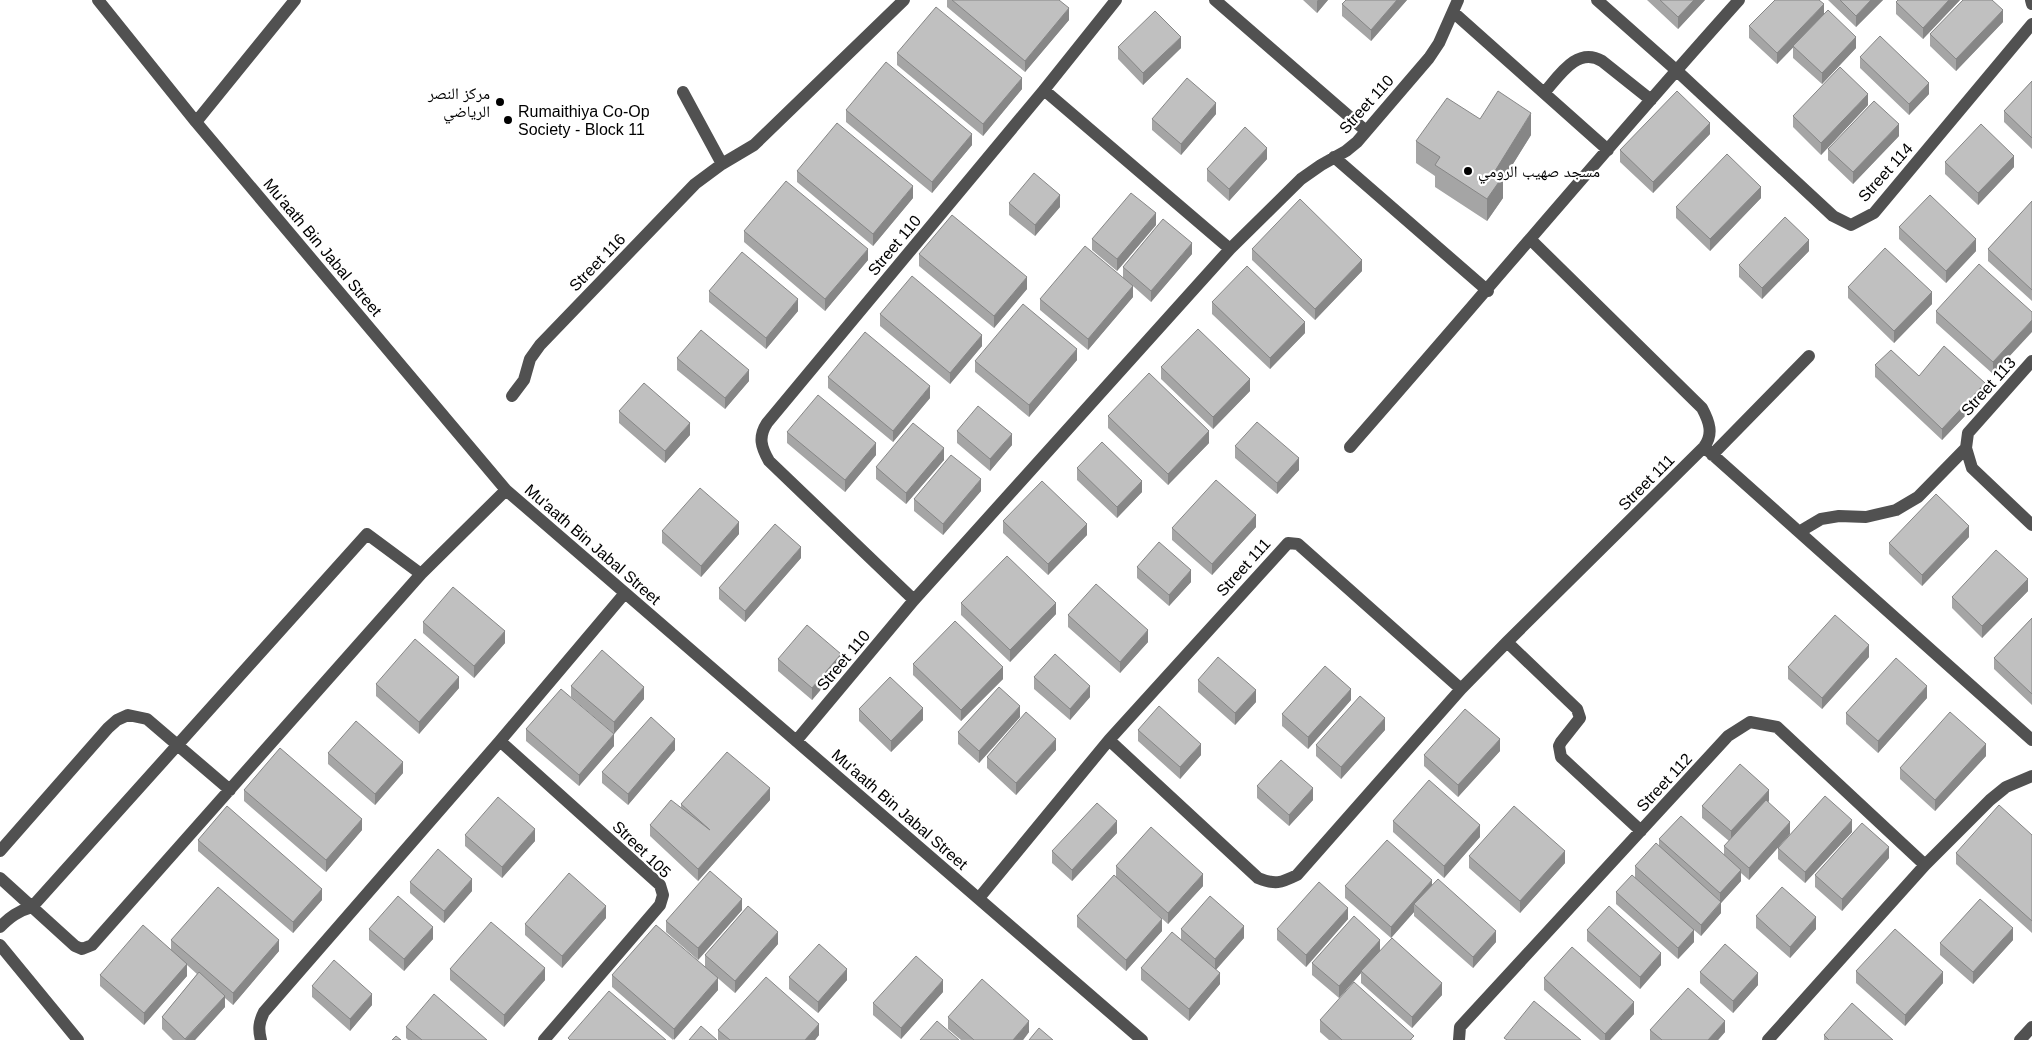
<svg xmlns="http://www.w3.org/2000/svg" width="2032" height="1040" viewBox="0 0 2032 1040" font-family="Arial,'Noto Naskh Arabic',sans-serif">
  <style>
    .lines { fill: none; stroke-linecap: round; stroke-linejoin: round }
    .minor { stroke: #515151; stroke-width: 12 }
    .wall { fill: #a5a5a5 }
    .shaded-wall { fill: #868686 }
    .building { fill: #c0c0c0; stroke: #868686 }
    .poi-dot { fill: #000; stroke: #fff; stroke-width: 2 }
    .labels { text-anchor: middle; stroke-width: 4.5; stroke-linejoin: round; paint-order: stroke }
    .poi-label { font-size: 16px; fill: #000; stroke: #fff; text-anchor: start }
    .street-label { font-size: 16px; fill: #000; stroke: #fff }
  </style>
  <rect width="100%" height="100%" fill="#fff"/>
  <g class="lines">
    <path class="minor" d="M98,0L196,122L506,490L1142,1040
      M1215,0L1366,131
      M1597,0L1676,70L1833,216L1851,225L1874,213L2032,24
      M2031,0L2032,4
      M1453,12L1608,150
      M1044,90L1230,249
      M683,92L722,164
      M1544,93C1559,76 1577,46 1602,61L1651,100
      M196,122L295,0
      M1334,157L1488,291
      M2032,361L1968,433L1966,448L1972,468L2032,525
      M512,396L524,380L530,359L540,345L695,184L722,164L754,145L904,0
      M1350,447C1480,299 1607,147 1739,0
      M1704,447L2032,740
      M1712,455L1809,356
      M1799,532L1821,519L1839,516L1866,517L1896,510L1918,497L1966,448
      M914,600L769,461C761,447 758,437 767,423L1044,90L1116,0
      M1507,642L1577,709L1580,718L1561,742L1559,746L1561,757L1641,831
      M1109,740L1258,878C1275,885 1281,883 1297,875L1461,689L1507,642L1704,447C1714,434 1709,421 1702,408L1530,239
      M500,741L660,885L663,895L660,905L544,1040
      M796,741L914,600L1230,249L1301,179L1321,165L1346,151L1357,142L1429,58L1439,43L1458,0
      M0,851L108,728L117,720L128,715L147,719L230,790
      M0,878L75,946L82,949L92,945L421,574L506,490
      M979,898L1109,740L1288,543L1298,544L1461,689
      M0,927C10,917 18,911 32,907L367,534L421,574
      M0,945L78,1040
      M261,1040C258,1029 259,1022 264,1012L500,741L625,593
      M1459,1040L1460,1027L1728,736L1750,722L1777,727L1925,865
      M1768,1040L1925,865L1990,800L2006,787L2032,776
      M2020,1040L2032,1027"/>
  </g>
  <path class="wall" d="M947,0H1059L1069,20L1025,72L947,7Z
    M1303,0H1328L1317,13Z
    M1346,0H1407L1371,41L1342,16V4Z
    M1647,0H1705L1678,29Z
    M1828,0H1883L1856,27Z
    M1898,0H1960L1923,39L1896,14V2Z
    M1824,15L1856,48L1822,84L1793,58V47L1777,64L1749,38V26Z
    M2003,22L1956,71L1930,46V34Z
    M1118,47L1181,48L1143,85L1118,59Z
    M897,53L1022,89L983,136L897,65Z
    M1860,57L1929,94L1909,115L1860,68Z
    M2032,81V149L2004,122V111Z
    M1868,105L1821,155L1793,127V116Z
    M846,110L972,145L932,193L846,122Z
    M1216,114L1181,155L1152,130V119Z
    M1480,119L1531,135L1503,180V198L1487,221L1435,187V176L1416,163V141Z
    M1710,134L1653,193L1620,162V150Z
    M1899,136L1853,184L1828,160V149Z
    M1267,159L1229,201L1207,181V169Z
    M1945,162L2014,167L1978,205L1945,174Z
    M797,171L913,198L873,246L797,182Z
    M1761,198L1710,251L1676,218V207Z
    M2032,201V301L1988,261V249Z
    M1009,203L1060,207L1035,236L1009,215Z
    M1156,225L1117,271L1092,250V239Z
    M1899,227L1976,251L1946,283L1899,239Z
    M744,231L868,260L825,311L744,242Z
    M1252,249L1362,271L1315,320L1252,260Z
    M1809,251L1762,299L1739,277V265Z
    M919,254L1027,289L994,328L919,266Z
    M1192,254L1151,302L1133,286V297L1088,350L1040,310V299L1123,278V267Z
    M1848,287L1932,304L1894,343L1848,298Z
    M709,291L798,311L766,349L709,302Z
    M1212,302L1305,333L1270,369L1212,314Z
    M1936,311L2032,312L1993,374L1936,323Z
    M880,314L982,346L950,384L880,326Z
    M677,358L749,381L725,409L677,370Z
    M1077,360L1029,417L975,372V361Z
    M1875,365L1919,376L1985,395L1942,440L1875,377Z
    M1161,367L1250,391L1213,429L1161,379Z
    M828,377L930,398L893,442L828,388Z
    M619,411L690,435L665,463L619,423Z
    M1108,416L1209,443L1168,485L1108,428Z
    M957,431L1012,445L990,471L957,443Z
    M787,432L876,455L845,492L787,443Z
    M1235,446L1299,470L1277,494L1235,458Z
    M944,460L906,504L876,479V467Z
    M1077,468L1142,492L1117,518L1077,480Z
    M981,491L943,535L914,511V499Z
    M1003,521L1087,535L1048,575L1003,533Z
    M1256,527L1212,575L1172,540V528Z
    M662,531L739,534L701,577L662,543Z
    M1969,537L1922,586L1889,554V543Z
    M801,558L745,622L719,599V588Z
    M1137,567L1191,582L1169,606L1137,578Z
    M2028,591L1982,638L1952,608V597Z
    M961,603L1056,614L1010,662L961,615Z
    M1068,615L1148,642L1120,673L1068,627Z
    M2032,618V705L1994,669V658Z
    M423,622L505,643L474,678L423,633Z
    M1869,657L1822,709L1788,679V667Z
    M778,659L841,666L812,700L778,671Z
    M913,664L1003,679L961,721L913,675Z
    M1034,677L1090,697L1070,720L1034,689Z
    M1198,680L1256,702L1235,725L1198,692Z
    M376,684L459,688L419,734L376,696Z
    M571,686L644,699L614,734L571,697Z
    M1927,698L1878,753L1846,724V713Z
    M1351,700L1308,749L1282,726V714Z
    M859,709L923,720L891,752L859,721Z
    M1020,717L979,763L958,744V732Z
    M526,729L614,746L579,786L526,741Z
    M1138,730L1201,755L1180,779L1138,741Z
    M1385,730L1341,779L1316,756V745Z
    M675,750L628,805L602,783V772Z
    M1056,750L1016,795L987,768V757Z
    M1500,751L1458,797L1424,766V755Z
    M328,753L403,773L375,805L328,764Z
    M1986,756L1935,811L1900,779V768Z
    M1257,786L1313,800L1289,826L1257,798Z
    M244,790L362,830L326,872L244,801Z
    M770,800L698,881L650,836V825L681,808V804Z
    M1769,801L1768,802L1790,834L1749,880L1741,873V881L1721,903V913L1701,936L1694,930V942L1678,959L1616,904V892L1635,877V866L1659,846V839L1724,855V846L1729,841L1702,818V806Z
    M1393,821L1480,837L1444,878L1393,832Z
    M1852,832L1805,883L1778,859V848Z
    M1117,833L1072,881L1052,863V851Z
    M465,835L535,841L502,878L465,846Z
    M2032,835V933L1956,864V853Z
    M198,840L322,900L293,933L198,851Z
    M1469,856L1565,863L1520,913L1469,868Z
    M1889,858L1842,911L1815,887V875Z
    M1116,866L1203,886L1168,924L1137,896L1162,931L1126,971L1077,927V916L1116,877Z
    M410,882L472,891L444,923L410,893Z
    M1432,885L1496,942L1473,968L1414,916V912L1391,938L1345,898V886Z
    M742,910L698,960L666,932V921Z
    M1756,916L1816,929L1790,958L1756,928Z
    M606,918L562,968L525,935V924Z
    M1348,919L1306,967L1277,940V929Z
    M369,929L433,939L404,971L369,940Z
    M1181,929L1244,938L1216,969L1220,984L1189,1021L1141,980V968L1181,939Z
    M1587,930L1661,965L1640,989L1587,941Z
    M171,940L279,951L233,1005L225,998V1007L195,1040H173L162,1029V1017L197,974L187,965V976L144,1025L100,986V975L171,950Z
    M2013,940L1973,984L1940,955V943Z
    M778,944L735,993L705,967V955Z
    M1380,951L1442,995L1412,1028L1361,983V973L1339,998L1312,975V963Z
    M450,969L545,980L504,1027L450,980Z
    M1856,971L1943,983L1905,1026L1856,983Z
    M1700,972L1758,985L1733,1013L1700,983Z
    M612,975L718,990L673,1040L612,987Z
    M789,977L847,980L818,1013L789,989Z
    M1544,978L1634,1014L1610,1040H1600L1544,990Z
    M312,986L372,1005L350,1031L312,997Z
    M943,992L901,1039L873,1015V1003Z
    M948,1017L1029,1032L1023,1040H961L948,1029Z
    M1320,1020L1414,1040H1329L1320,1032Z
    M406,1027L487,1040H408L406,1038Z
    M718,1030L819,1035L815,1040H718Z
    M1650,1030L1725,1032L1718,1040H1650Z
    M1824,1035L1893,1040H1824Z"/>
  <path class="shaded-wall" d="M1318,0H1328L1317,13V1Z
    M1397,0H1407L1371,41V30Z
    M1694,0H1705L1678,29V17Z
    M1871,0H1883L1856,27V16Z
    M1949,0H1960L1923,39V28Z
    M1824,4V16L1777,64V53Z
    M1069,8V20L1025,72V61Z
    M2003,10V22L1956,71V59Z
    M1181,37V48L1143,85V73Z
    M1856,37V48L1822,84V73Z
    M1022,78V89L983,136V124Z
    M1929,83V94L1909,115V104Z
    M1868,94V105L1821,155V143Z
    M1216,103V114L1181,155V144Z
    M1531,113V135L1503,180V198L1487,221V199L1495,171Z
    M1710,123V134L1653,193V182Z
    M1899,124V136L1853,184V172Z
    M972,134V145L932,193V182Z
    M1267,148V159L1229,201V189Z
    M2014,156V167L1978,205V193Z
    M913,186V198L873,246V234Z
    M1761,187V198L1710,251V239Z
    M1060,195V207L1035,236V225Z
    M1156,213V225L1117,271V259Z
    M1976,239V251L1946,283V271Z
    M1809,240V251L1762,299V288Z
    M1192,243V254L1151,302V291Z
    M868,249V260L825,311V299Z
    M1362,260V271L1315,320V309Z
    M1027,277V289L994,328V316Z
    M1133,286V297L1088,350V339Z
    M1932,292V304L1894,343V331Z
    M798,299V311L766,349V338Z
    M2032,320V332L1993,374V362Z
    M1305,322V333L1270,369V358Z
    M982,335V346L950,384V373Z
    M1077,349V360L1029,417V405Z
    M749,370V381L725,409V398Z
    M1250,379V391L1213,429V417Z
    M1985,383V395L1942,440V429Z
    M930,386V398L893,442V431Z
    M690,423V435L665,463V451Z
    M1209,431V443L1168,485V474Z
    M1012,434V445L990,471V459Z
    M876,443V455L845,492V480Z
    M944,448V460L906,504V493Z
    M1299,458V470L1277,494V483Z
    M981,479V491L943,535V524Z
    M1142,481V492L1117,518V507Z
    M1256,515V527L1212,575V564Z
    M739,522V534L701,577V566Z
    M1087,524V535L1048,575V564Z
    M1969,526V537L1922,586V575Z
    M801,547V558L745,622V611Z
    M1191,570V582L1169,606V595Z
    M2028,579V591L1982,638V626Z
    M1056,603V614L1010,662V650Z
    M1148,630V642L1120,673V662Z
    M505,631V643L474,678V666Z
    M1869,645V657L1822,709V698Z
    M841,654V666L812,700V688Z
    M1003,667V679L961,721V710Z
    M459,677V688L419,734V722Z
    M1090,686V697L1070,720V709Z
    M1927,686V698L1878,753V741Z
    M644,687V699L614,734V722Z
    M1351,689V700L1308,749V737Z
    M1256,690V702L1235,725V713Z
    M1020,706V717L979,763V751Z
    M923,708V720L891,752V741Z
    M1385,718V730L1341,779V767Z
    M614,734V746L579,786V775Z
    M675,739V750L628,805V794Z
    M1056,739V750L1016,795V783Z
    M1500,739V751L1458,797V785Z
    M1201,744V755L1180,779V767Z
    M1986,744V756L1935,811V800Z
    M403,762V773L375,805V794Z
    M770,788V800L698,881V869Z
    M1313,788V800L1289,826V815Z
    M1769,790V801L1731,843V831Z
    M362,819V830L326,872V860Z
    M1852,820V832L1805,883V872Z
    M1117,821V833L1072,881V870Z
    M1790,822V834L1749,880V868Z
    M1480,825V837L1444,878V866Z
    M535,829V841L502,878V867Z
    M1889,847V858L1842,911V899Z
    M1565,851V863L1520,913V901Z
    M1741,870V881L1721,903V913L1701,936V925L1720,904V893Z
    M1203,874V886L1168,924V913Z
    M472,879V891L444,923V911Z
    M1432,880V892L1414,904V912L1391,938V927Z
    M322,889V900L293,933V922Z
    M742,899V910L698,960V948Z
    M606,906V918L562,968V956Z
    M1348,908V919L1306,967V955Z
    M1816,917V929L1790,958V947Z
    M1162,919V931L1126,971V960Z
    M1244,926V938L1215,971V959Z
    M433,927V939L404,971V959Z
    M2013,928V940L1973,984V972Z
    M1694,930V942L1678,959V948Z
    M1496,931V942L1473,968V957Z
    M778,932V944L735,993V981Z
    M279,940V951L233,1005V993Z
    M1380,940V952L1361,971V973L1339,998V986Z
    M1661,953V965L1640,989V977Z
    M187,964V976L144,1025V1013Z
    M545,968V980L504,1027V1015Z
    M847,969V980L818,1013V1002Z
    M1943,972V983L1905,1026V1015Z
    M1220,973V984L1189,1021V1009Z
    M1758,973V985L1733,1013V1001Z
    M718,978V990L674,1040V1029Z
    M943,980V992L901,1039V1028Z
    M1442,983V995L1412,1028V1017Z
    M372,994V1005L350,1031V1019Z
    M225,996V1007L195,1040H185Z
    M1634,1002V1014L1610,1040H1605V1034Z
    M1029,1021V1032L1023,1040H1013Z
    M1725,1021V1032L1718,1040H1708Z
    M819,1024V1035L815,1040H805Z"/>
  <path class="building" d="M952,0H1059L1069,8L1025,61Z
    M1346,0H1397L1371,30L1342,4Z
    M1660,0H1694L1678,17Z
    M1775,0H1819L1824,4L1777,53L1749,26Z
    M1840,0H1871L1856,16Z
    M1898,0H1949L1923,28L1896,2Z
    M1963,0H1992L2003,10L1956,59L1930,34Z
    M936,7L1022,78L983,124L897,53Z
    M1828,10L1856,37L1822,73L1793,46Z
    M1155,11L1181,37L1143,73L1118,47Z
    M1880,36L1929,83L1909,104L1860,57Z
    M886,62L972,134L932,182L846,110Z
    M1840,67L1868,94L1821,143L1793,116Z
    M1187,78L1216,103L1181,144L1152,119Z
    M2032,81V138L2004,111Z
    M1498,91L1531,113L1495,171L1503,176L1487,199L1435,165L1440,157L1416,141L1447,98L1480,119Z
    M1677,91L1710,123L1653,182L1620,150Z
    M1874,101L1899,124L1853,172L1828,149Z
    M837,123L913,186L873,234L797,171Z
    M1981,124L2014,156L1978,193L1945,162Z
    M1245,127L1267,148L1229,189L1207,169Z
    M1727,154L1761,187L1710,239L1676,207Z
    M1034,173L1060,195L1035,225L1009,203Z
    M786,181L868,249L825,299L744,231Z
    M1131,193L1156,213L1117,259L1092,239Z
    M1930,195L1976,239L1946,271L1899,227Z
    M1300,199L1362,260L1315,309L1252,249Z
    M2032,201V290L1988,249Z
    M952,215L1027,277L994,316L919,254Z
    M1785,217L1809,240L1762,288L1739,265Z
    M1163,219L1192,243L1151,291L1123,267Z
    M1085,246L1133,286L1088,339L1040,299Z
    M1885,248L1932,292L1894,331L1848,287Z
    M742,252L798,299L766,338L709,291Z
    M1979,264L2032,312V320L1993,362L1936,311Z
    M1247,266L1305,322L1270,358L1212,302Z
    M912,276L982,335L950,373L880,314Z
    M1023,304L1077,349L1029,405L975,361Z
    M1198,329L1250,379L1213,417L1161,367Z
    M701,330L749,370L725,398L677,358Z
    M865,332L930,386L893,431L828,377Z
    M1944,346L1985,383L1942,429L1875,365L1891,350L1919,376Z
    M1149,373L1209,431L1168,474L1108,416Z
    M644,383L690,423L665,451L619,411Z
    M818,395L876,443L845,480L787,432Z
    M978,406L1012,434L990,459L957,431Z
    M1257,422L1299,458L1277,483L1235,446Z
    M913,423L944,448L906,493L876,467Z
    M1102,442L1142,481L1117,507L1077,468Z
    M951,455L981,479L943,524L914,499Z
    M1216,480L1256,515L1212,564L1172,528Z
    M1042,481L1087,524L1048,564L1003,521Z
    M700,488L739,522L701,566L662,531Z
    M1936,494L1969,526L1922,575L1889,543Z
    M775,524L801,547L745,611L719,588Z
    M1159,542L1191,570L1169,595L1137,567Z
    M1996,550L2028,579L1982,626L1952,597Z
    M1007,556L1056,603L1010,650L961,603Z
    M1096,584L1148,630L1120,662L1068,615Z
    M453,587L505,631L474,666L423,622Z
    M1835,615L1869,645L1822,698L1788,667Z
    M2032,618V694L1994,658Z
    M955,621L1003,667L961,710L913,664Z
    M807,625L841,654L812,688L778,659Z
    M415,639L459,677L419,722L376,684Z
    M602,650L644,687L614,722L571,686Z
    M1055,654L1090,686L1070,709L1034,677Z
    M1218,657L1256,690L1235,713L1198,680Z
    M1896,658L1927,686L1878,741L1846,713Z
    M1325,666L1351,689L1308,737L1282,714Z
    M890,677L923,708L891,741L859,709Z
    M999,687L1020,706L979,751L958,732Z
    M561,689L614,734L579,775L526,729Z
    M1360,696L1385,718L1341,767L1316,745Z
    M1159,706L1201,744L1180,767L1138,730Z
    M1465,709L1500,739L1458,785L1424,755Z
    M1026,712L1056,739L1016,783L987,757Z
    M1950,712L1986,744L1935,800L1900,768Z
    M651,717L675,739L628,794L602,772Z
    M356,721L403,762L375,794L328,753Z
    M280,748L362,819L326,860L244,790Z
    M727,752L770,788L698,869L650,825L671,800L710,830L681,804Z
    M1281,760L1313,788L1289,815L1257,786Z
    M1740,764L1769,790L1731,831L1702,806Z
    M1429,780L1480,825L1444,866L1393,821Z
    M1825,796L1852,820L1805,872L1778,848Z
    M498,797L535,829L502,867L465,835Z
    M1766,800L1790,822L1749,868L1724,846Z
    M1097,803L1117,821L1072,870L1052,851Z
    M1999,805L2032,835V921L1956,853Z
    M227,806L322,889L293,922L198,840Z
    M1514,806L1565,851L1520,901L1469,856Z
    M1681,816L1741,870L1720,893L1659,839Z
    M1862,823L1889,847L1842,899L1815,875Z
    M1151,827L1203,874L1168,913L1116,866Z
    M1387,840L1432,880L1391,927L1345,886Z
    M1656,843L1721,902L1701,925L1635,866Z
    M438,849L472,879L444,911L410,882Z
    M710,871L742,899L698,948L666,921Z
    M569,873L606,906L562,956L525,924Z
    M1114,875L1162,919L1126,960L1077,916Z
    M1632,875L1694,930L1678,948L1616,892Z
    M1438,879L1496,931L1473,957L1414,904Z
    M1319,882L1348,908L1306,955L1277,929Z
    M218,887L279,940L233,993L171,940Z
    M1782,887L1816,917L1790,947L1756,916Z
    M398,896L433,927L404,959L369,929Z
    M1210,896L1244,926L1215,959L1181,929Z
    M1980,899L2013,928L1973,972L1940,943Z
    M748,906L778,932L735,981L705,955Z
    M1609,906L1661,953L1640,977L1587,930Z
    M1354,916L1380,940L1339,986L1312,963Z
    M491,922L545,968L504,1015L450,969Z
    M143,925L187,964L144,1013L100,975Z
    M656,925L718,978L674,1029L612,975Z
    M1895,929L1943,972L1905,1015L1856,971Z
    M1172,932L1220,973L1189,1009L1141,968Z
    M1392,938L1442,983L1412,1017L1361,971Z
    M819,944L847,969L818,1002L789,977Z
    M1725,944L1758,973L1733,1001L1700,972Z
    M1572,947L1634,1002L1605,1034L1544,978Z
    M916,956L943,980L901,1028L873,1003Z
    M334,960L372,994L350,1019L312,986Z
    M199,972L225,996L185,1039L162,1017Z
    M766,977L819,1024L805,1040H730L718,1030Z
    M982,979L1029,1021L1013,1040H974L948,1017Z
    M1354,982L1414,1036L1410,1040H1342L1320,1020Z
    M1688,988L1725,1021L1708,1040H1662L1650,1030Z
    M609,991L666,1040H570L568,1038Z
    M434,994L487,1040H422L406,1027Z
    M1534,1001L1581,1040H1507L1504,1038Z
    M1852,1003L1893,1040H1829L1824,1035Z
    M937,1021L959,1040H920Z
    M701,1026L717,1040H689Z
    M1039,1028L1053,1040H1029Z
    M396,1036L401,1040H392Z"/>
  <g class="poi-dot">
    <circle cx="500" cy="102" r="5"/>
    <circle cx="508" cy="120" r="5"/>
    <circle cx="1468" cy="171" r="5"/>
  </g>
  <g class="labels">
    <g class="poi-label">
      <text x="490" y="99" text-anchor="end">مركز النصر<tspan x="490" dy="18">الرياضي</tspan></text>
      <text x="518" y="117">Rumaithiya Co-Op<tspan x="518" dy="18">Society - Block 11</tspan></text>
      <text x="1478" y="177">مسجد صهيب الرومي</text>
    </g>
    <g class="street-label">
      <text transform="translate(1366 104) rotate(-48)" y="6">Street 110</text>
      <text transform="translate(1885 172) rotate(-48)" y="6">Street 114</text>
      <text transform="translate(894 245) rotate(-50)" y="6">Street 110</text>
      <text transform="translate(323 247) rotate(50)" y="6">Mu'aath Bin Jabal Street</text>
      <text transform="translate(597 262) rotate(-46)" y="6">Street 116</text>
      <text transform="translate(1988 386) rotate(-48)" y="6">Street 113</text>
      <text transform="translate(1646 482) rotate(-45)" y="6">Street 111</text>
      <text transform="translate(593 544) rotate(41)" y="6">Mu'aath Bin Jabal Street</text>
      <text transform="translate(1243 567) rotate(-48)" y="6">Street 111</text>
      <text transform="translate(843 660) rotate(-50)" y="6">Street 110</text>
      <text transform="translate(1664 782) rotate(-47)" y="6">Street 112</text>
      <text transform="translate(900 809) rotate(41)" y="6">Mu'aath Bin Jabal Street</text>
      <text transform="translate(642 849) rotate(44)" y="6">Street 105</text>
    </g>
  </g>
</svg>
